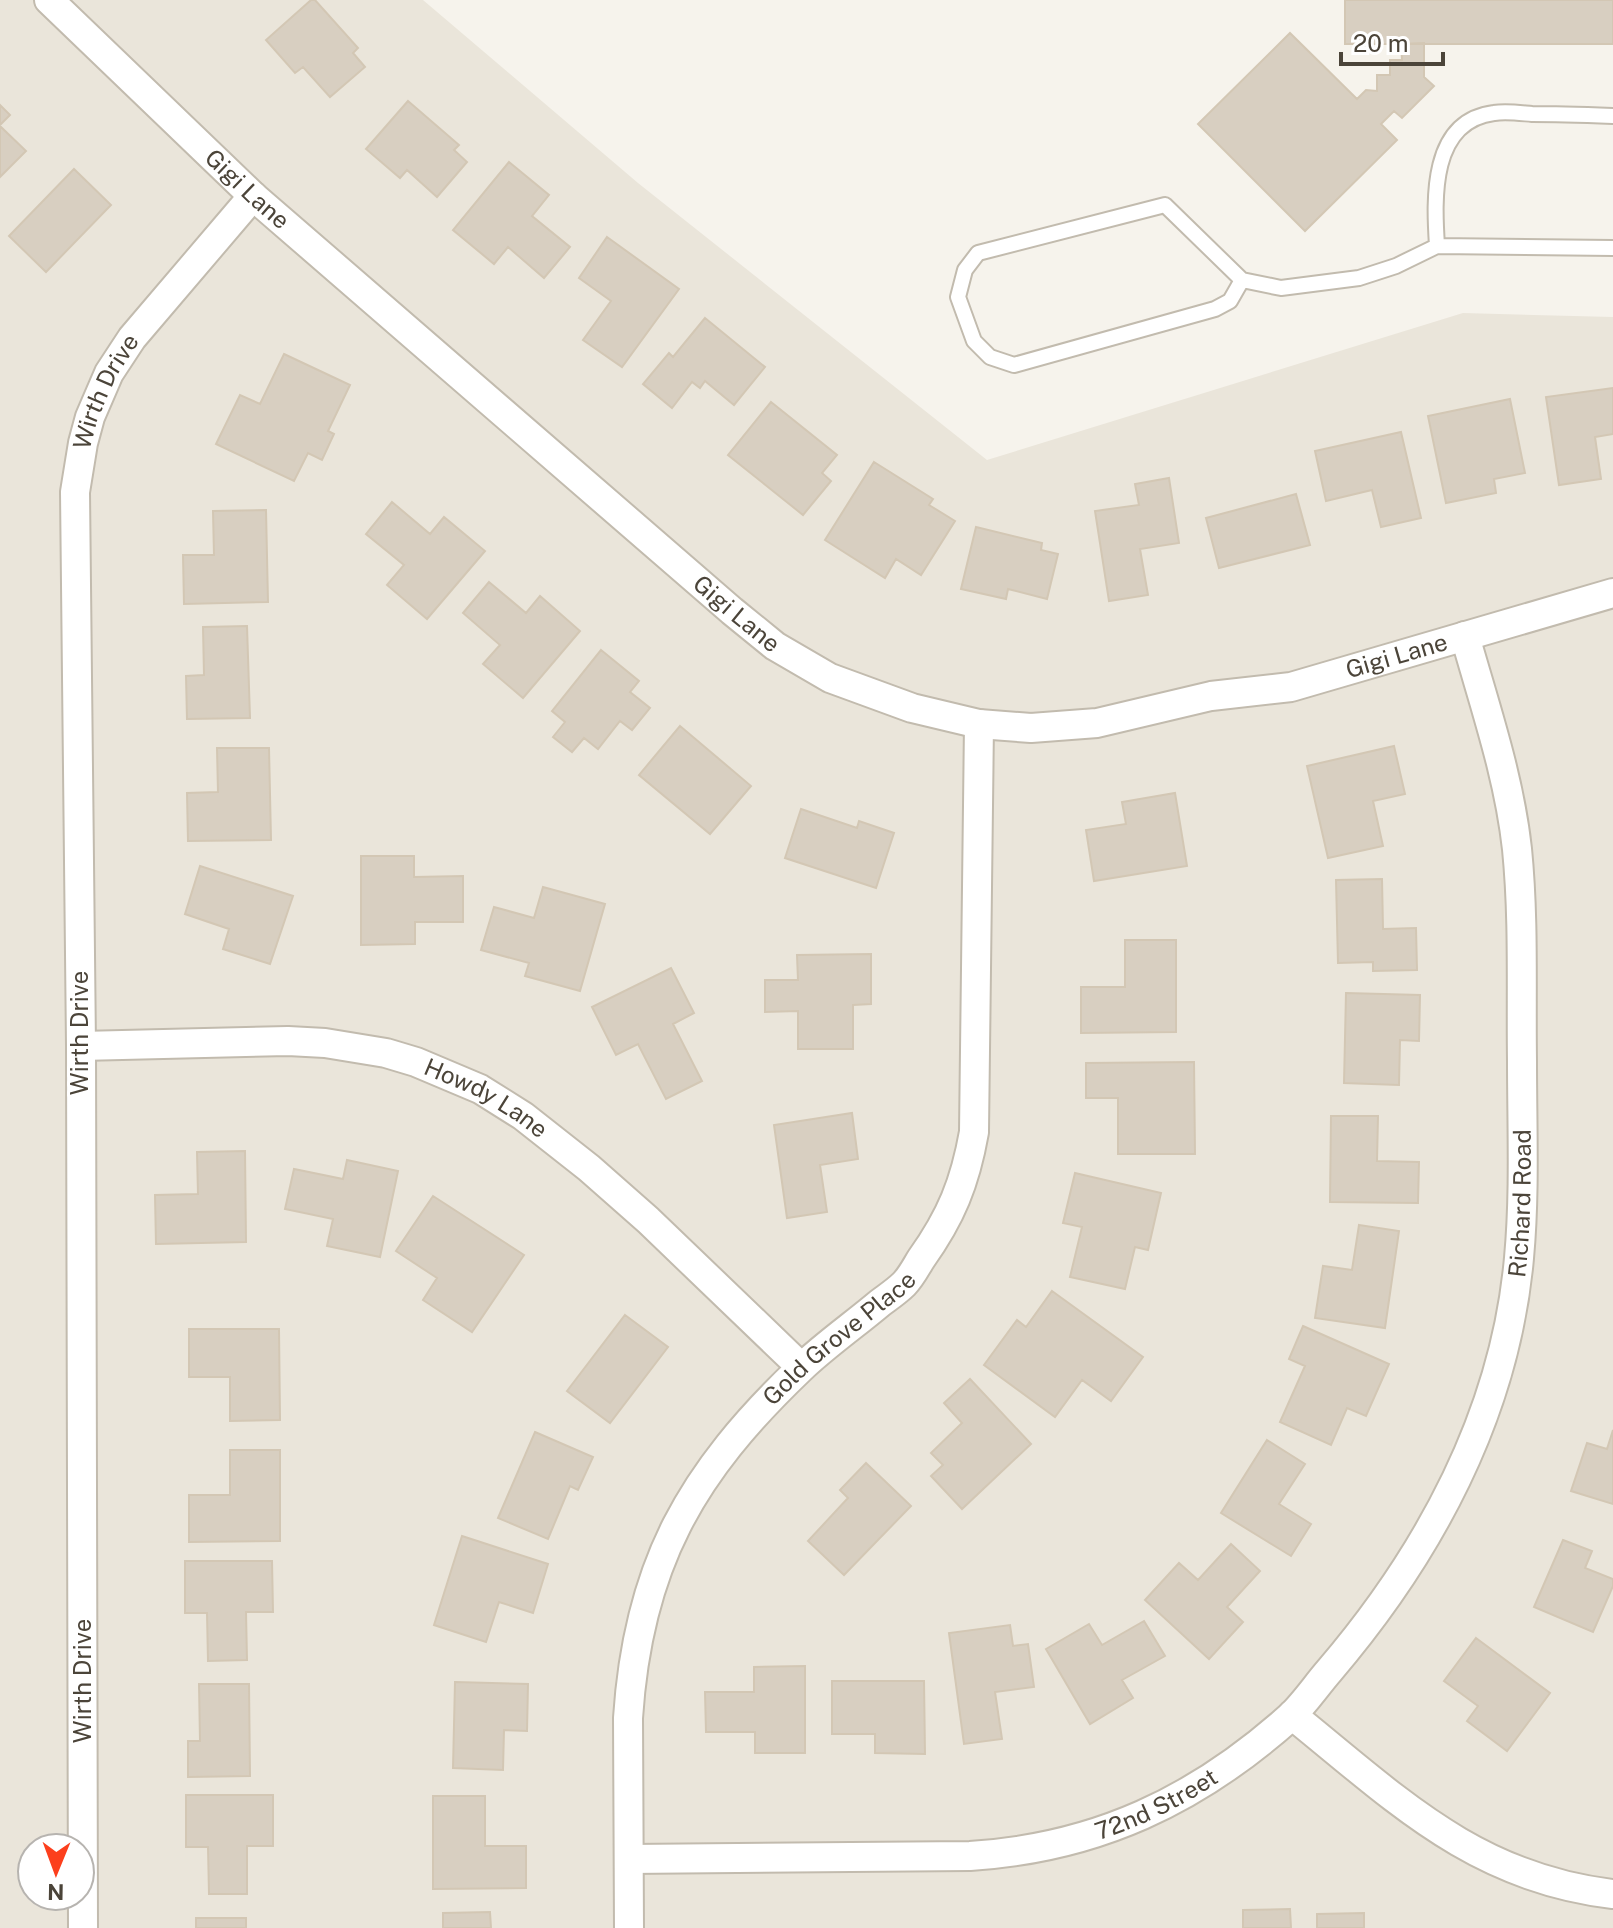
<svg xmlns="http://www.w3.org/2000/svg" width="1613" height="1928" viewBox="0 0 1613 1928" font-family="'Public Sans',sans-serif">
  <style>
    .residential { fill: #eae5da; fill-rule: evenodd }
    .building { fill: #d8cfc1; stroke: #d3c7b4; stroke-width: 2 }
    .lines { fill: none; stroke-linecap: round; stroke-linejoin: round }
    .lane-casing { stroke: #c2bbae; stroke-width: 18 }
    .street-casing { stroke: #c2bbae; stroke-width: 32 }
    .lane { stroke: #fff; stroke-width: 14 }
    .street { stroke: #fff; stroke-width: 28 }
    .labels { text-anchor: middle; stroke-width: 6; stroke-linejoin: round; paint-order: stroke }
    .street-label { font-size: 24px; fill: #4b4439; stroke: #fff }
  </style>
  <rect width="100%" height="100%" fill="#f6f3ec"/>
  <path class="residential" d="M0,0H423L638,183L987,460L1463,313L1613,317V1928H0ZM32,1848H80V1896H32Z"/>
  <path class="building" d="M311,0H315L358,48L353,53L365,67L330,97L303,67L295,73L266,40Z
    M1345,0H1613V44H1345Z
    M1290,33L1357,99L1366,90L1377,91V75H1390V60H1402L1401,44L1424,43V77L1434,86L1402,118L1394,111L1381,124L1397,140L1305,231L1198,124Z
    M408,101L459,145L454,150L467,162L437,197L407,170L400,178L366,149Z
    M0,105L10,115L0,125Z
    M0,126L26,151L0,177Z
    M509,162L549,195L532,216L570,247L544,278L508,247L494,264L453,230Z
    M74,169L111,205L46,272L9,236Z
    M607,237L679,289L622,367L583,340L611,301L579,278Z
    M705,318L765,367L734,405L705,381L700,388L692,382L672,408L643,384L669,353L673,357Z
    M284,354L350,385L328,431L334,434L322,460L308,453L294,481L216,444L240,395L260,404Z
    M1613,388V434L1595,437L1601,479L1559,485L1546,397Z
    M1510,399L1525,473L1494,479L1496,493L1446,503L1428,416Z
    M771,402L837,455L822,473L831,481L803,515L728,455Z
    M1401,432L1421,518L1381,527L1372,490L1326,501L1315,451Z
    M874,462L933,499L929,505L955,521L921,575L896,559L885,578L825,540Z
    M1169,478L1179,543L1140,549L1148,595L1109,601L1095,511L1139,505L1135,484Z
    M1296,494L1310,545L1219,568L1206,518Z
    M392,502L430,534L444,517L485,551L427,619L387,585L404,565L366,534Z
    M266,510L268,602L184,604L183,555H214L213,511Z
    M976,527L1042,543L1041,550L1058,554L1047,599L1008,589L1006,599L961,589Z
    M489,582L526,613L540,596L580,631L523,698L483,664L500,645L463,613Z
    M247,626L250,718L187,719L186,676L204,675L203,627Z
    M601,650L639,681L630,692L650,708L632,730L620,721L598,749L584,738L572,752L553,737L565,722L552,711Z
    M680,726L751,786L710,834L639,775Z
    M1394,746L1405,794L1373,801L1383,846L1328,858L1307,766Z
    M217,748H269L271,840L188,841L187,793L218,792Z
    M1175,793L1187,866L1094,881L1086,830L1126,824L1122,802Z
    M801,809L857,828L859,821L894,833L876,888L785,858Z
    M361,856H414V877L463,876V922H415V944L361,945Z
    M200,866L293,896L270,964L223,949L229,929L185,914Z
    M1382,879L1383,929L1416,928L1417,970L1373,971V962L1338,963L1336,880Z
    M543,887L605,904L580,991L525,976L529,963L481,950L494,907L534,918Z
    M1125,940H1176V1032L1081,1033V987H1125Z
    M871,954V1004L853,1005V1049H798V1011L765,1012V980H798L797,955Z
    M671,968L694,1013L673,1024L702,1081L666,1099L638,1044L616,1055L592,1007Z
    M1346,993L1420,995L1419,1041L1400,1040L1399,1085L1344,1083Z
    M1194,1062L1195,1154H1118V1098H1086V1063Z
    M852,1113L858,1159L820,1165L827,1212L787,1218L774,1125Z
    M1331,1116H1378L1377,1161L1419,1162L1418,1203L1330,1202Z
    M245,1151L246,1242L156,1244L155,1195L198,1194L197,1152Z
    M347,1160L398,1171L380,1257L327,1246L333,1219L285,1209L294,1169L343,1179Z
    M1075,1173L1161,1193L1148,1250L1135,1247L1125,1289L1070,1277L1082,1227L1063,1223Z
    M433,1196L524,1255L472,1332L423,1300L437,1278L396,1251Z
    M1359,1225L1399,1231L1385,1328L1315,1318L1323,1266L1352,1270Z
    M1052,1291L1143,1357L1111,1401L1082,1380L1055,1417L984,1365L1017,1320L1026,1327Z
    M625,1315L668,1347L610,1423L567,1391Z
    M1303,1326L1389,1364L1366,1416L1347,1408L1331,1445L1280,1422L1305,1366L1289,1359Z
    M189,1329H279L280,1420L230,1421V1377H189Z
    M970,1379L1031,1444L962,1509L931,1476L943,1465L931,1453L962,1423L944,1403Z
    M1613,1430V1504L1571,1491L1587,1443L1607,1449Z
    M535,1432L593,1457L578,1490L570,1486L548,1539L498,1518Z
    M1267,1440L1305,1464L1279,1504L1311,1524L1291,1556L1221,1513Z
    M230,1450H280V1541L189,1542V1495H230Z
    M866,1463L911,1506L844,1575L808,1541L848,1498L840,1490Z
    M462,1536L548,1564L533,1613L499,1602L486,1642L434,1625Z
    M1563,1540L1592,1551L1585,1568L1613,1579V1586L1593,1632L1534,1607Z
    M1231,1544L1260,1571L1227,1607L1243,1622L1209,1659L1145,1600L1179,1563L1198,1580Z
    M185,1561H272L273,1612H246L247,1660L208,1661L207,1613H185Z
    M1144,1621L1165,1656L1122,1680L1133,1698L1090,1724L1046,1649L1089,1624L1102,1645Z
    M1010,1625L1013,1646L1028,1644L1034,1687L995,1692L1002,1739L964,1744L949,1633Z
    M1476,1638L1550,1693L1507,1751L1467,1721L1478,1706L1444,1681Z
    M805,1666V1753H755V1732H706L705,1692H754V1667Z
    M832,1681H924L925,1754L875,1753V1734H832Z
    M455,1682L528,1684L527,1731L504,1730L503,1770L453,1768Z
    M199,1684H249L250,1776L188,1777V1741H200Z
    M186,1795H273V1846H247V1894H209L208,1847H186Z
    M433,1796H485V1846H526V1888L433,1889Z
    M1290,1909L1291,1928H1243V1910Z
    M490,1912L491,1928H443V1913Z
    M1364,1913V1928H1317V1914Z
    M196,1918H246V1928H196Z"/>
  <g class="lines">
    <g class="lane-casing">
      <path id="lane" d="M1437,246C1434,199 1430,121 1494,113C1506,111 1520,113 1532,114C1559,114 1586,115 1613,116
        M1242,280L1230,301L1215,309L1014,365L990,357L974,341L958,297L965,270L978,253L1165,205L1242,280L1281,288L1359,278L1396,266L1437,246L1613,248"/>
    </g>
    <g class="street-casing">
      <g id="street">
        <path id="s1" d="M49,0L253,196L732,611L775,646L830,678L912,708L979,724L1031,728L1097,723L1211,696L1291,687L1613,593"/>
        <path id="s2" d="M81,1046L288,1041L325,1043L386,1053L416,1062L480,1089L523,1116L589,1168L648,1220L801,1367"/>
        <path d="M1292,1715C1395,1798 1474,1878 1613,1894"/>
        <path id="s3" d="M629,1859L970,1856C1096,1848 1196,1801 1290,1717C1304,1704 1316,1686 1329,1671C1429,1554 1505,1414 1519,1258C1525,1193 1522,1127 1522,1061C1521,991 1524,919 1517,849C1509,776 1485,707 1465,636"/>
        <path id="s4" d="M83,1928L81,1046L75,492L83,443L90,417L109,373L132,338L253,196"/>
        <path id="s5" d="M629,1928L628,1718C638,1565 691,1473 800,1369C825,1345 854,1325 880,1303C888,1297 897,1291 904,1284C911,1277 916,1267 921,1259C951,1217 965,1183 974,1132L979,724"/>
      </g>
    </g>
    <use href="#lane" class="lane"/>
    <use href="#street" class="street"/>
  </g>
  <g class="labels">
    <g class="street-label">
      <text dy="8" stroke="none"><textPath href="#s1" startOffset="274">Gigi Lane</textPath></text>
      <text dy="8" stroke="none"><textPath href="#s4" startOffset="1542">Wirth Drive</textPath></text>
      <text dy="8" stroke="none"><textPath href="#s1" startOffset="922">Gigi Lane</textPath></text>
      <text dy="8" stroke="none"><textPath href="#s1" startOffset="1618">Gigi Lane</textPath></text>
      <text transform="translate(80 1033) rotate(-90)" y="8">Wirth Drive</text>
      <text dy="8" stroke="none"><textPath href="#s2" startOffset="416">Howdy Lane</textPath></text>
      <text dy="8" stroke="none"><textPath href="#s3" startOffset="1274">Richard Road</textPath></text>
      <text dy="8" stroke="none"><textPath href="#s5" startOffset="660">Gold Grove Place</textPath></text>
      <text transform="translate(83 1681) rotate(-90)" y="8">Wirth Drive</text>
      <text dy="8" stroke="none"><textPath href="#s3" startOffset="536">72nd Street</textPath></text>
    </g>
  </g>
  <g transform="translate(56 1872) rotate(181)"><circle r="38" fill="#ffffff" stroke="#b7b4b0" stroke-width="2"/>
  <path d="M0-6L14 30L0 20L-14 30Z" fill="#fc3f1d"/>
  <text y="-12" font-size="22" font-weight="bold" text-anchor="middle" fill="#4b4439">N</text>
  </g>
  <path d="M1341 52v12h102v-12" fill="none" stroke="#4b4439" stroke-width="4"/>
  <text x="1353" y="52" font-size="24" fill="#4b4439" stroke="#ffffff" stroke-width="6" paint-order="stroke">20 m</text>
</svg>
